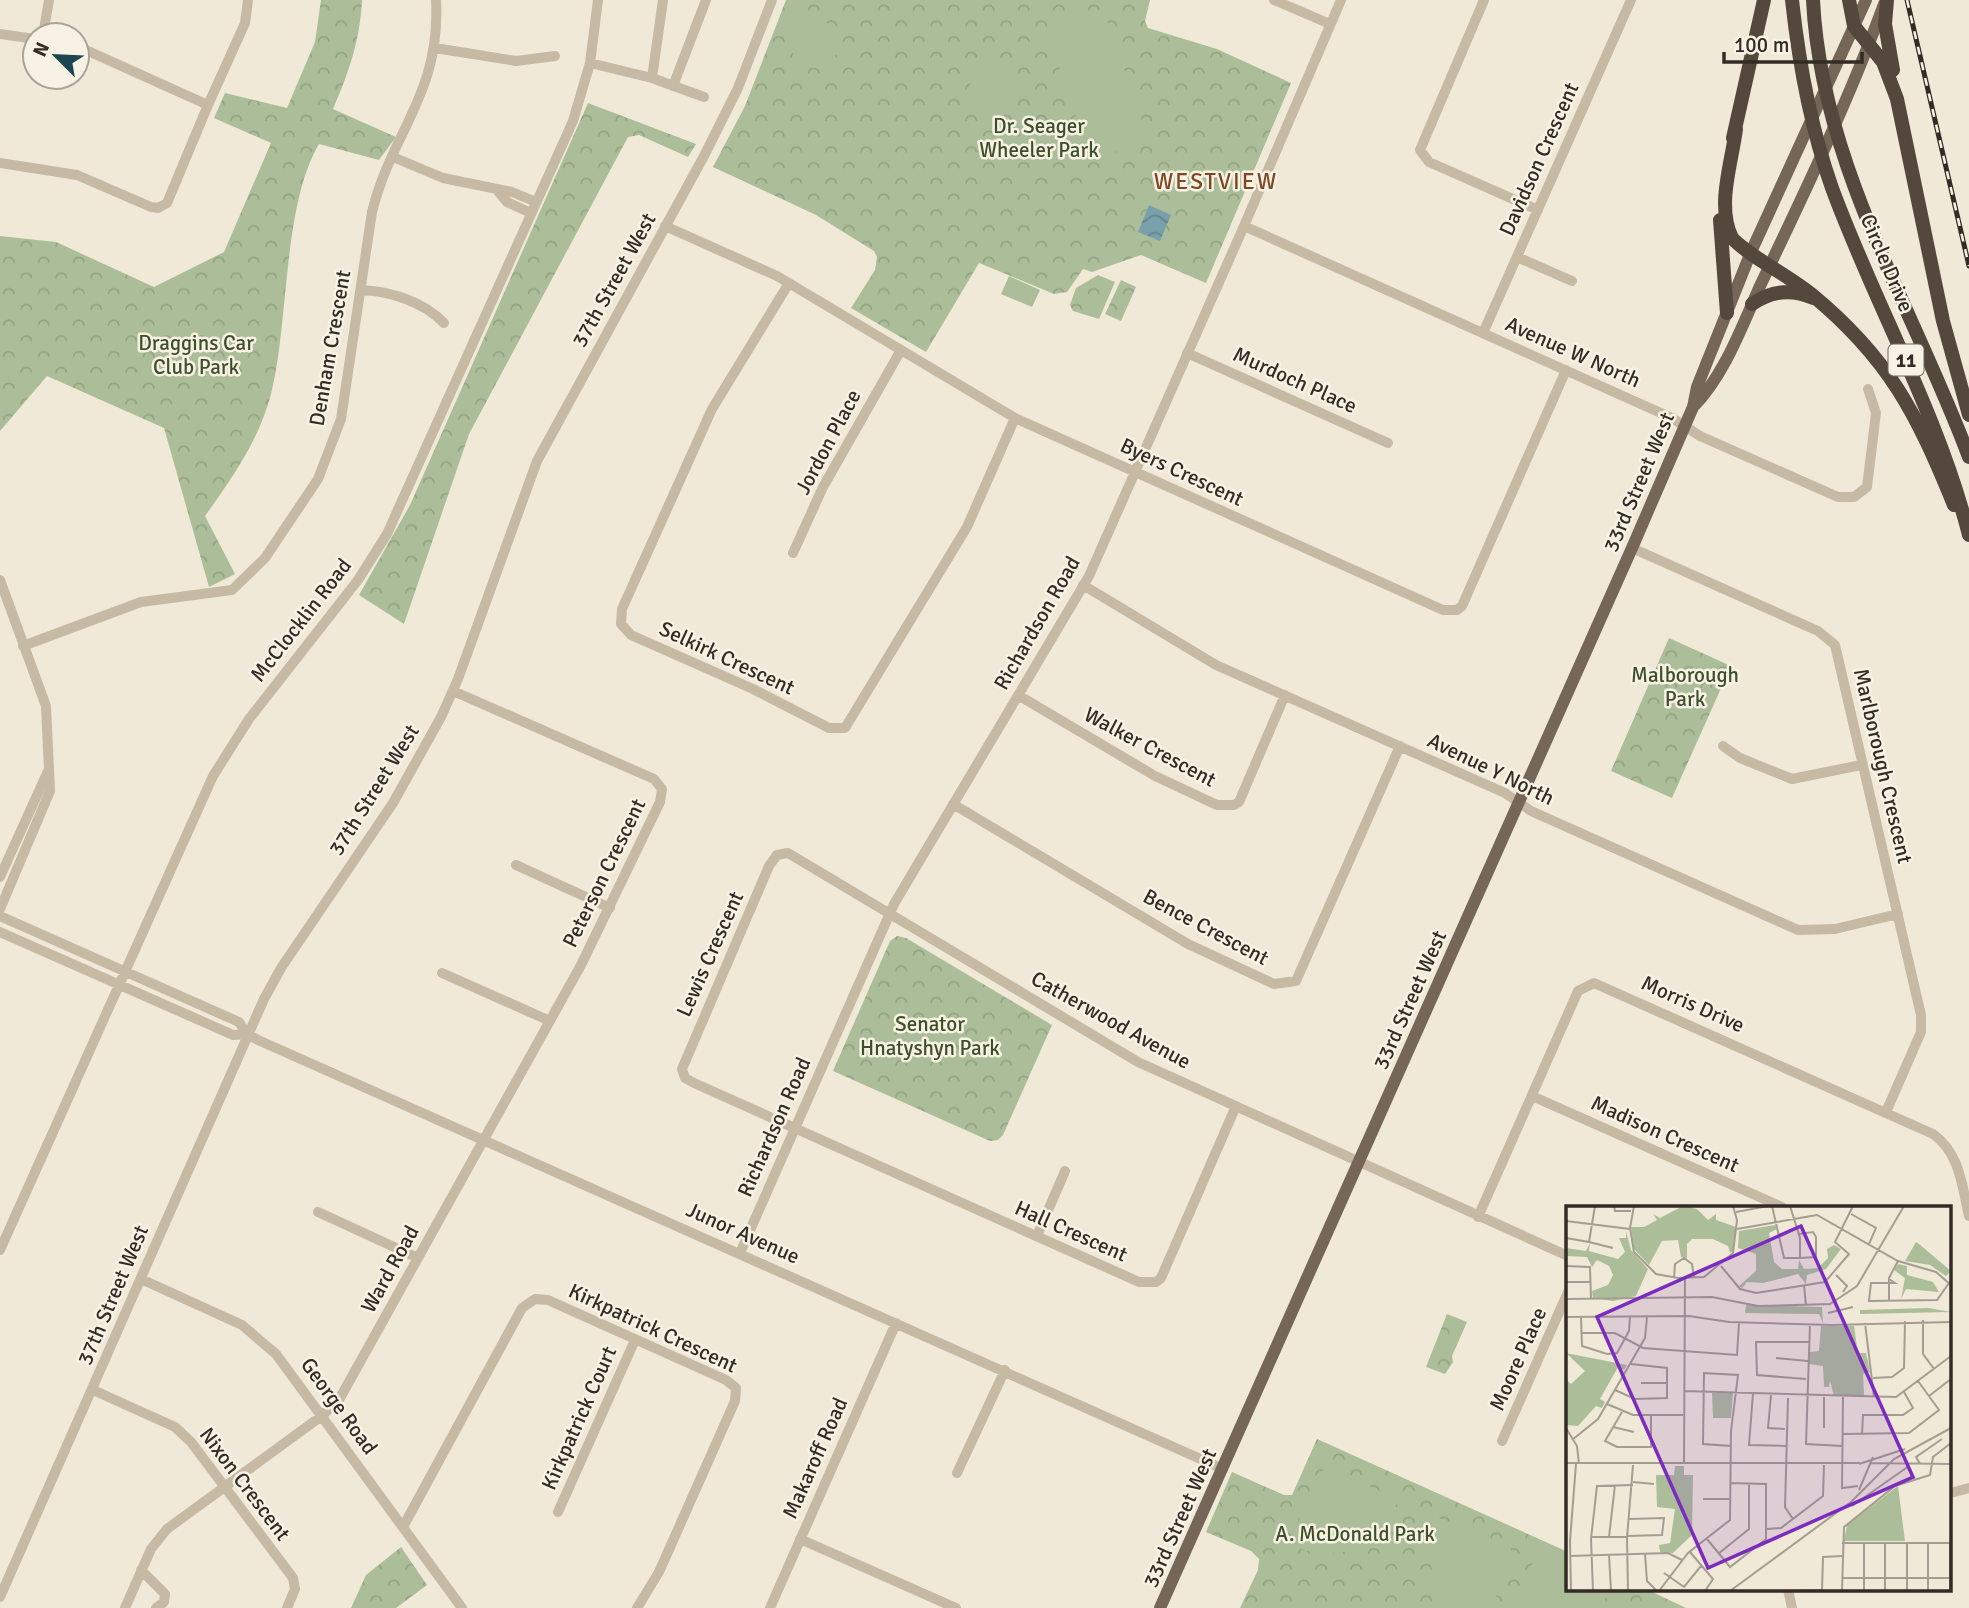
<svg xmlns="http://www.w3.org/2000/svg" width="1969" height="1608" viewBox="0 0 1969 1608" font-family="Signika,sans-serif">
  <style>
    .park { fill: url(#park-crowns) }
    .garden { fill: #acbe99 }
    .water { fill: url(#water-waves) }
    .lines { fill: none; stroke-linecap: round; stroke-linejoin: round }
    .minor { stroke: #c7baa5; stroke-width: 10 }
    .major { stroke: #756657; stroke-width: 12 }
    .highway { stroke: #54483d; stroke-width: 14 }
    .rail-casing { stroke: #332c26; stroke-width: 5 }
    .rail { stroke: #f8f2e4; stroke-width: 2.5; stroke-dasharray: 8; stroke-linecap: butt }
    .labels { text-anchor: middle; stroke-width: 5; stroke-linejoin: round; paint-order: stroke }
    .shield { fill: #f8f2e4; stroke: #6e675f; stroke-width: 2 }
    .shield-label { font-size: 19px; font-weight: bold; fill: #332c26 }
    .park-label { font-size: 21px; fill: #3c502b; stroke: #f8f2e4 }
    .street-label { font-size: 21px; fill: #332c26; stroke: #f8f2e4 }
    .neighbourhood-label { font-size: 23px; letter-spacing: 2px; fill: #7f4822; stroke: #f8f2e4 }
    .inset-road { fill: none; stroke: #a49d91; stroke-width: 2 }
    .view { fill: #7b2cbf; fill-opacity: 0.15; stroke: #7b2cbf; stroke-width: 3.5 }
    .inset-edge { fill: none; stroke: #332c26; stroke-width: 3.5 }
  </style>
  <defs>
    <pattern id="park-crowns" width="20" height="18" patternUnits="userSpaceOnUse" patternTransform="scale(1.75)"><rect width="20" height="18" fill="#acbe99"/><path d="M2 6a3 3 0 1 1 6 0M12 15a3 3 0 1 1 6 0" fill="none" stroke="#94a384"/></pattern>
    <pattern id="water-waves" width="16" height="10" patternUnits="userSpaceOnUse" patternTransform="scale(1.75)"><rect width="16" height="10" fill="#79a1ac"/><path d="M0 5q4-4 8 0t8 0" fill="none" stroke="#64838c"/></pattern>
  </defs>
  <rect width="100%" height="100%" fill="#f0e9d8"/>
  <path class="park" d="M321,0H362C360,40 349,72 333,109L396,137L379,160L319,144C283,205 289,318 272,390C261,437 233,477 205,516L235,574L209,587L164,428L47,376L0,431V236L56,242L154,287L224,252L271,143L214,118L225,93L287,108L315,42Z
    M786,0H1150L1145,21L1148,28L1217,49L1291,83L1206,283L1141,255L1092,272L1083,269L1067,292L1054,294L979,263L926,352L851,308L875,270L877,257L874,251L816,215L713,167L745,106Z
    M588,103L696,144L688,157L639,135L628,137L469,434L404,624L359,595L410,505Z
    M1098,275L1115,282L1099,319L1073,311L1070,305L1076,288Z
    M1121,280L1136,287L1121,321L1105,314Z
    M1669,638L1731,666L1672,798L1611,771Z
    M897,936L906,938L1052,1025L1003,1135L998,1140L990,1141L833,1071L890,941Z
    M1447,1314L1467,1322L1452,1356L1453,1362L1445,1374L1426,1367Z
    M1317,1439L1568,1552V1589H1646L1686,1608H1240L1258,1570L1259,1559L1251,1551L1206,1532L1232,1472L1284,1495H1292Z
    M401,1547L427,1585L396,1608H351L366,1575Z"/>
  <path class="garden" d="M1103,9L1149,140L1092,160L1046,29Z
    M796,10C814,24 838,15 841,47L829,65L813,68L794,57L790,40L787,39L790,15Z
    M990,63H1012L1018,69L1020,89L1017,90L1008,110L996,115L978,109L968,92L972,78Z
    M1009,276L1040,290L1032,307L1001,294Z
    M1330,1468L1399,1500C1382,1528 1363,1554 1326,1554C1315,1554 1300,1548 1288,1545L1321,1471Z
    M1436,1517L1510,1547L1513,1556L1491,1608H1452C1426,1573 1427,1558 1436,1517Z
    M1548,1546L1568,1555V1589H1611L1599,1608H1513L1539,1549Z"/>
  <path class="water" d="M1149,205L1171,215L1160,241L1138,232Z"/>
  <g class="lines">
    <path class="minor" d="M1274,0L1330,24
      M1484,0L1420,150L1429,162L1538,210
      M0,34L35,39
      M43,35L49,0
      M435,48L516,61L555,56
      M590,63L652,78L704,97
      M652,78L663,0
      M673,86L706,0
      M208,105L245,23L248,0
      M393,157L443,178L512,192L536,202
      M0,163L77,175L151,207L158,208L167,203L208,105L77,46
      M498,191L507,202L531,213
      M665,226L777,276L1015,418L1443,610H1457L1462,606L1566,370
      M1244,226L1672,418L1700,436L1838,497H1854L1867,487L1876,413L1868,389
      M1517,257L1572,281
      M789,283L712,409L622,609L621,624L631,635L753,689L829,728H845L967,527L1015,418
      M361,290C390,291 424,302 444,323
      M1483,333L1631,0
      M1187,353L1388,443
      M1632,548L1818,631L1835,645L1921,1015V1032L1886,1112
      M793,553L823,487L901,350
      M0,580L46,706L50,791L0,909
      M1083,585L1216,665L1505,793L1531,811L1798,930L1835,929L1898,914
      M23,646L141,602L232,590L265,558L318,479L341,419L372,212C392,131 441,94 436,0
      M1018,695L1155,776L1217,805H1234L1239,802L1285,695
      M1723,746L1740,758L1792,779L1861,765
      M953,804L1188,944L1274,984L1296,981L1400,746
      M516,865L610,908
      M0,877L48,771
      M0,916L239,1022L247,1034L258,1040L1223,1469
      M0,932L233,1035L247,1034
      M442,973L550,1021
      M1532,1096L1782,1207
      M1236,1106L1161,1278L1156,1282H1139L694,1083L685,1078L682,1069L769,866L777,855L788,853L1138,1062L1568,1256
      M318,1212L418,1258
      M1478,1217L1578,991L1594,983L1933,1134C1960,1153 1962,1186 1969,1216
      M1037,1236L1065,1171
      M0,1250L213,776L249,719L358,580L387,534L573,121L590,63L598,0
      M740,1253L894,904L1089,576L1244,226L1341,0
      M141,1279L242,1325L276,1354L462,1608
      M93,1390L175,1427L191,1442L293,1578L295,1589L287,1608
      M1502,1441L1568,1292
      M957,1473L1005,1370
      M1950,1493L1969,1488
      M558,1512L635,1340
      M403,1527L522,1308L535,1299L548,1300L726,1380L736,1388L735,1401L659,1572L637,1608
      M800,1539L956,1608
      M141,1570L165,1594L164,1602L156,1608
      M1788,1589L1792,1608
      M0,1597L264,999L281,968L393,803L441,717L458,679L537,461L704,156L738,88L772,0
      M125,1608L151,1549L167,1529L323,1415L340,1398L581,965L660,802L662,789L654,779L453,691
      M770,1608L896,1323"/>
    <path class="major" d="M1693,407C1724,376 1742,326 1760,286C1804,194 1849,100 1884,4
      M1160,1608L1632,548L1693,407L1697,387L1751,252L1866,0"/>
    <path class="highway" d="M1792,0C1799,64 1810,126 1832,188C1875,305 1938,413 1969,535
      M1813,0C1821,164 1913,307 1969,457
      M1849,0L1854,26L1883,62L1897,99L1943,321L1969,415
      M1887,0L1885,24L1893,70
      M1736,129C1732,162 1716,206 1732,238C1750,257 1788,275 1811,294C1889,358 1917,414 1954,505
      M1733,138L1764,0
      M1720,220L1727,313
      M1752,304C1771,291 1791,288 1813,298"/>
    <g class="rail-casing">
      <path id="rail" d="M1907,0L1969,266"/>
    </g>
    <use href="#rail" class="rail"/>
  </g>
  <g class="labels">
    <rect class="shield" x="1888.5" y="344.5" width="35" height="31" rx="5"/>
    <g class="shield-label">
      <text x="1906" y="367">11</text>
    </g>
    <g class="park-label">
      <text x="1039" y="133">Dr. Seager<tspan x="1039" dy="24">Wheeler Park</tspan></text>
      <text x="196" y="350">Draggins Car<tspan x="196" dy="24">Club Park</tspan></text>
      <text x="1685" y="682">Malborough<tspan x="1685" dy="24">Park</tspan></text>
      <text x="930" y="1031">Senator<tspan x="930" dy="24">Hnatyshyn Park</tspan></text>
      <text x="1355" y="1541">A. McDonald Park</text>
    </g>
    <g class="street-label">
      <text transform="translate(1539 159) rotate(-66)" y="7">Davidson Crescent</text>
      <text transform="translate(1887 263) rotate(67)" y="7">Circle Drive</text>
      <text transform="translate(614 280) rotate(-61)" y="7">37th Street West</text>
      <text transform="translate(330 348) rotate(-80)" y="7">Denham Crescent</text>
      <text transform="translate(1573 352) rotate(24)" y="7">Avenue W North</text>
      <text transform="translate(1295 380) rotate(24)" y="7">Murdoch Place</text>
      <text transform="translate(828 442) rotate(-62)" y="7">Jordon Place</text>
      <text transform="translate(1182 472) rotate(25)" y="7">Byers Crescent</text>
      <text transform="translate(1639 482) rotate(-67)" y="7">33rd Street West</text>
      <text transform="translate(301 620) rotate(-52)" y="7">McClocklin Road</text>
      <text transform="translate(1037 623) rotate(-60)" y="7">Richardson Road</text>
      <text transform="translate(727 658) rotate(25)" y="7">Selkirk Crescent</text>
      <text transform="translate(1150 747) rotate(28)" y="7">Walker Crescent</text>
      <text transform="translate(1883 766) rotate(77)" y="7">Marlborough Crescent</text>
      <text transform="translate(1491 769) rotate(26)" y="7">Avenue Y North</text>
      <text transform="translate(374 790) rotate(-58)" y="7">37th Street West</text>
      <text transform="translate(604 873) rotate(-64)" y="7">Peterson Crescent</text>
      <text transform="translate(1206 927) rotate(28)" y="7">Bence Crescent</text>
      <text transform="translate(710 954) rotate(-66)" y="7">Lewis Crescent</text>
      <text transform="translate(1410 1000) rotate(-66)" y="7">33rd Street West</text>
      <text transform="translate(1693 1004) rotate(24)" y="7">Morris Drive</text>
      <text transform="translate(1111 1020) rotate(29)" y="7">Catherwood Avenue</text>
      <text transform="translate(774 1127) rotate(-66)" y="7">Richardson Road</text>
      <text transform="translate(1665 1134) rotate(24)" y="7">Madison Crescent</text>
      <text transform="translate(1071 1231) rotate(24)" y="7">Hall Crescent</text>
      <text transform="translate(743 1233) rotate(24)" y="7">Junor Avenue</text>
      <text transform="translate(390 1269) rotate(-61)" y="7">Ward Road</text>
      <text transform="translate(113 1295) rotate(-67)" y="7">37th Street West</text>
      <text transform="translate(653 1328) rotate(25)" y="7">Kirkpatrick Crescent</text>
      <text transform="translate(1518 1359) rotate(-66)" y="7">Moore Place</text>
      <text transform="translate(339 1406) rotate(54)" y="7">George Road</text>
      <text transform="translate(579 1418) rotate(-66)" y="7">Kirkpatrick Court</text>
      <text transform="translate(815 1458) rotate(-66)" y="7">Makaroff Road</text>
      <text transform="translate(245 1484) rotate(53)" y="7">Nixon Crescent</text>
      <text transform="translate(1180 1518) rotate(-66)" y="7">33rd Street West</text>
    </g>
    <g class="neighbourhood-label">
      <text x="1216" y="189">WESTVIEW</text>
    </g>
  </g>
  <g transform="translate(1566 1206)">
    <rect width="385" height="385" fill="#f0e9d8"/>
    <path d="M362,102L385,106L294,108V104Z" fill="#acbe99"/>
    <path d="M117,0L131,3L142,14L150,8V14L170,21L167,45L164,47L162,40L147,33H126L121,38V52L115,51L112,34L96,35L83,59L68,43L65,21H78L91,14L87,8L94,12ZM209,19L211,23L203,27L208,56L216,63H232L233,54L238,63L252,62L262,52L261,43L268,39L275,43L260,63L241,69L240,78L232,68L197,77L181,76L176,82L173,80L190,65V48L172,42L173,25ZM60,25L65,44L82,63L70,90L47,95L27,92L26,85L42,79L47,69L43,60L31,54L26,61L21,51L0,50V42L20,45L24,37L23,45L52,53L59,46L53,32H60ZM350,36L353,38L385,65L380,70L364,59L339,55ZM332,58L341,60V69L367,76L373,86L340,83L335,93L339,72L328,64ZM180,99L256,101L257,117L253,108L179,107ZM255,120H288L292,147H300L304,166L297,168L298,189L268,190L264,175L263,181H258L257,160L243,158L244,146L253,145ZM0,147L61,159L58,164L52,161L34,193L39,196L36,202L30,200L12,220L0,219V173L5,178L19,165ZM146,187H167L165,212H147ZM109,260H118V269H127L126,329L107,347L94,346L93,339L104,337L109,303L91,301L90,269H108ZM332,280L339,335H278L281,319Z" fill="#acbe99"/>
    <path class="inset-road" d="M48,0L49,5H65M68,0L64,22L68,46L90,68L112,72L138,71L167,47L171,14L167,0M206,0L218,52H234V32L224,0M170,6L202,0M285,8L310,22L303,38M0,15L64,23M171,23L251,9L332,55L370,66L385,79M233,28L247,26L250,31V51L234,52M0,32L23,36L29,0M23,36L47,42M0,60L24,61L25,93M155,60L174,83L190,87L259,76L283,48L269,36L287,0M270,69L281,80L277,86M108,72L109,58L118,52L126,58L128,71M323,73L329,77H305L303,95L371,94L383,77M0,76H25M238,79L240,100M0,93L146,91L192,100L264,98L291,80L338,0M323,95V72L332,55M262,107L287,101M0,111L123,110L163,116L266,119L385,116M15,111L16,140L41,148L51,147L63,125L64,111M357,114V148L368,163M299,117L308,191M244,118L240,238L277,240M15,127H49L77,142L171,149L173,117M210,152L242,155M307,172L326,171L338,162L339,115M240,173L191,169L190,136H244M75,177H101M49,184L69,193L101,192V162L65,158M118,185L330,191L385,150M187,187L183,239L220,240M205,189L202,222L219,223M363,190L385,173M277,191L276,282L292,280M222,192L219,301L227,313M41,198L67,209H117M56,206L39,235L51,241H85V209M47,221L68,226M0,222L11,240L13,258M258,222V191M277,228L343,227L373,204L352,175M296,228L297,209H337L347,202L338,186M6,234L32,213L79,132L81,111M118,256L119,72M0,257H294M304,257L385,258M293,258L339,243M354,258L350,251L376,233M67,276L88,278M293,284L307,251M137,293H164M286,300L343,260M201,323L215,322L257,290L258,259M25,331L96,329L98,312L63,313M43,331L49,279M141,333L164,361L200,333V278L164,277M276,337H385M298,337V385M319,337V385M341,338V385M362,338V385M384,338V385M124,346L147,373L139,385M79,348L81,375L91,385M152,348L183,323V277M43,349L45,385M4,350L102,347L116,354M104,371L98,367L118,381L135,360M276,372H384M5,385L4,335L10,258M27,385L25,333L31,280L67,279M62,385L61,332L67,259M93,385L122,347L164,314L165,225L172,169L138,167L137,238L165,240M164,385L285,296L328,253L385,222M218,385L256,384M256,385L257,351L276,350M276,385L278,321L329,280L364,269L367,251L385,237"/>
    <path class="view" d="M235,20L347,271L142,362L31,111Z"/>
    <rect width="385" height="385" class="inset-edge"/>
  </g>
  <g transform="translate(56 56) rotate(294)"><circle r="33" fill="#f8f2e4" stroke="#a9a398" stroke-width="2"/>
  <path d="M0-5L12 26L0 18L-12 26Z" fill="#1d4653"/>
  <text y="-10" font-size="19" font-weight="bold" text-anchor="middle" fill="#332c26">N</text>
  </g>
  <path d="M1724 52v10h138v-10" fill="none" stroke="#332c26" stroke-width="3.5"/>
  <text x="1734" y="52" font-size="21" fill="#332c26" stroke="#f8f2e4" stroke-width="5" paint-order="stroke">100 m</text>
</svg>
